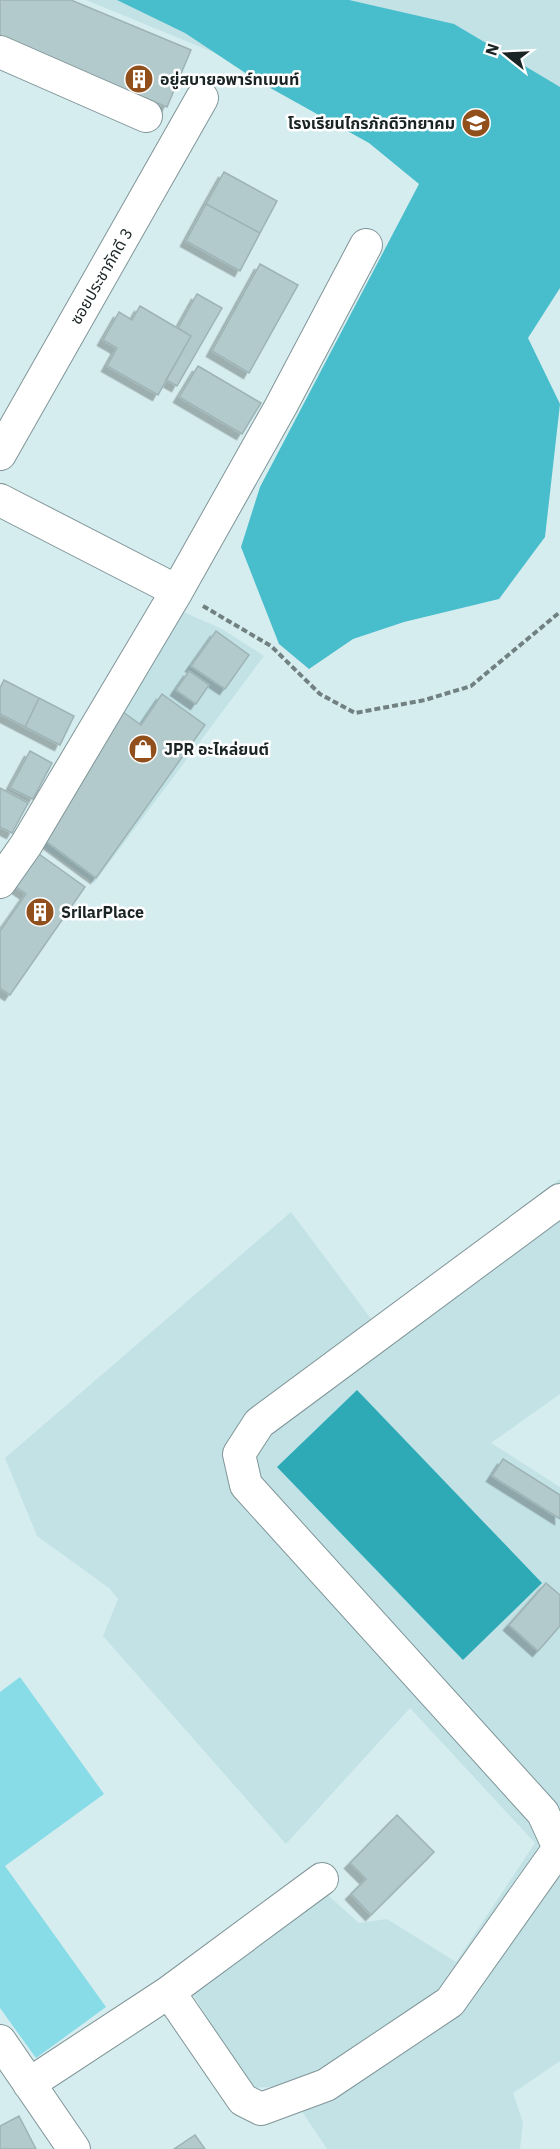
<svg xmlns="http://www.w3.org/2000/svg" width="560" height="2149" viewBox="0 0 560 2149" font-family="'IBM Plex Sans','Noto Sans Thai',sans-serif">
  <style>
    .built { fill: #c2e2e6 }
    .green { fill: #88dce7 }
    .forest { fill: #48bdcb }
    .water { fill: #2eaab7 }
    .building { fill: #b3cacc; stroke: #9db3b5; stroke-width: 1.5; filter: url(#shadow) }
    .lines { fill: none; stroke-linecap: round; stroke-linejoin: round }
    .minor-casing { stroke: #809598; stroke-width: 34 }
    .path { stroke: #718182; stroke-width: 4; stroke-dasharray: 6 3; stroke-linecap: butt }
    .minor { stroke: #fff; stroke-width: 32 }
    .labels { text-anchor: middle; stroke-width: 5; stroke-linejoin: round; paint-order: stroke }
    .poi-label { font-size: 16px; font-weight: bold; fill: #1b2425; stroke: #fff; text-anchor: start }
    .street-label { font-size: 16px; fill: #1b2425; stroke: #fff }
  </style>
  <defs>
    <filter id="shadow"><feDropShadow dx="-5.5" dy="5.5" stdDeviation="0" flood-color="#0004"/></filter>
  </defs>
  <rect width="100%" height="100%" fill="#d6edef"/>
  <path class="built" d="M86,0H560V190L225,57Z
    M174,608L222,629L264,656L94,883L36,842Z
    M560,1179V1394L491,1443L560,1487V2061L513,2093L523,2122L520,2149H327L285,2086L251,2088L187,1985L322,1890L359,1923L387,1919L456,1962L535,1843L410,1708L286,1844L103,1636L118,1599L109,1588L37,1536L5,1458L291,1212L372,1320Z"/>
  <path class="green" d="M20,1677L104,1794L5,1866L106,2007L36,2058L0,2008V1692Z"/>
  <path class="forest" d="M117,0H349L454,24L560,87V288L528,338L560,404L545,537L499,599L404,622L353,639L309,669L279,644L241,547L260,487L419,184L369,143L256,80L185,33Z"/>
  <path class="water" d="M357,1390L542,1583L463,1660L277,1467Z"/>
  <path class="building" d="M0,0H71L191,50L167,107L0,37Z
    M224,172L277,201L260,233L206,204Z
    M206,204L260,233L240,271L186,241Z
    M260,264L298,285L249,373L212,351Z
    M197,294L222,308L177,386L166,380L191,336L178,328Z
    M140,306L191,336L158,395L107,366L117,348L103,340L119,312L132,320Z
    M198,366L261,403L242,434L179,397Z
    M216,631L249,655L225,689L191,666Z
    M189,671L209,685L196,704L176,690Z
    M4,680L39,698L25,727L0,714V688Z
    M162,694L205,725L96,878L43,839L119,709L141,725Z
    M39,698L74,716L60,745L25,727Z
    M30,751L52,763L33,799L10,788Z
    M0,788L28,803L12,833L0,827Z
    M32,849L85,887L10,995L0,988V931L26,894L9,882Z
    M503,1459L560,1495V1519L492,1476Z
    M546,1583L560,1595V1626L538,1651L509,1625Z
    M397,1815L434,1852L371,1915L351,1894L366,1879L350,1863Z
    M19,2116L36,2149H0V2126Z
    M195,2135L205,2149H174Z"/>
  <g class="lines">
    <g class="minor-casing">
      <path id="minor" d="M0,52L146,116
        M0,454L202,98
        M0,500L177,591
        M0,882L26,845L177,591L281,406L366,245
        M169,1992L322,1879
        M0,2041L74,2149
        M29,2084L169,1992L243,2100L261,2109L326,2085L450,2002L559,1848L543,1813L246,1485L239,1454L259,1423L560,1200"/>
    </g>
    <path class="path" d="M203,606L271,646L320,694L355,713L425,700L471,686L560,612"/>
    <use href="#minor" class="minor"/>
  </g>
  <defs>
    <g id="building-disc" transform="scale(1.5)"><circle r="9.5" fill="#91501b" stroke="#fff"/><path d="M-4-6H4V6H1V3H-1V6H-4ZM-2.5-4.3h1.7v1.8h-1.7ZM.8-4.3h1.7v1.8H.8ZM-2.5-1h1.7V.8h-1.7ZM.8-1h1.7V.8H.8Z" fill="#fff"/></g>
    <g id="school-disc" transform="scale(1.5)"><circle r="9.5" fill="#91501b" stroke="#fff"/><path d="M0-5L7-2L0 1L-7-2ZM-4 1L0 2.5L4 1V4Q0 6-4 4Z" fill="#fff"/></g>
    <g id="shop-disc" transform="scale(1.5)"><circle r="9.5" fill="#91501b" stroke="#fff"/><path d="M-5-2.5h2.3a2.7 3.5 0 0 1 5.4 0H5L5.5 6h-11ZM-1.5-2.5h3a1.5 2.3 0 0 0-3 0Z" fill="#fff"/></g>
  </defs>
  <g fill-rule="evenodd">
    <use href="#building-disc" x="139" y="79"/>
    <use href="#school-disc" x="476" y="123"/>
    <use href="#shop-disc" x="143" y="749"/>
    <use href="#building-disc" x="40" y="912"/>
  </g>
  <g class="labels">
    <g class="poi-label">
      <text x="160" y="85">อยู่สบายอพาร์ทเมนท์</text>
      <text x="455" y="129" text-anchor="end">โรงเรียนไกรภักดีวิทยาคม</text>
      <text x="164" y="755">JPR อะไหล่ยนต์</text>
      <text x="61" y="918">SrilarPlace</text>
    </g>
    <g class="street-label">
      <text transform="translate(101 276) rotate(-60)" y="6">ซอยประชาภักดี 3</text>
    </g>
  </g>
  <g transform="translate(506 54) rotate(288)" stroke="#ffffff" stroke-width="4.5" paint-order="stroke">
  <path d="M0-4.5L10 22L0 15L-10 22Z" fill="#1b2425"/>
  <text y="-9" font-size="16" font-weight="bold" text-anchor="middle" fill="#1b2425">N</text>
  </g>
</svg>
